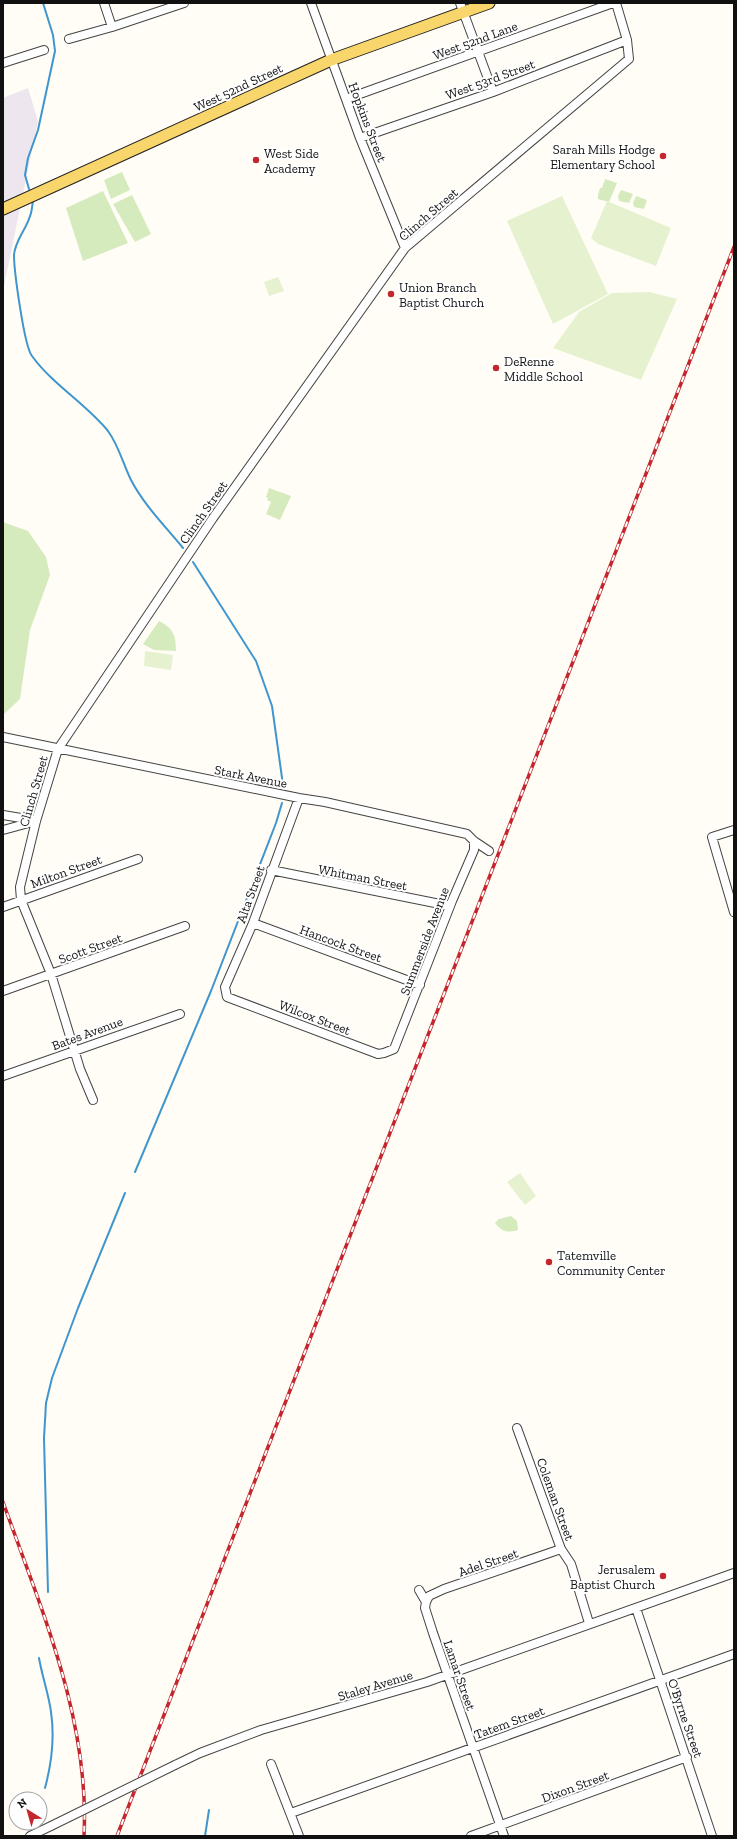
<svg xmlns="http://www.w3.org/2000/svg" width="737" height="1839" viewBox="0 0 737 1839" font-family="'Zilla Slab',serif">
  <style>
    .industrial { fill: #eee6ef }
    .green { fill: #d5ebbd }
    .pitch { fill: #e6f2cf }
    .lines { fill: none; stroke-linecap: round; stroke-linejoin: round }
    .stream { stroke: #3f96cf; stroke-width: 2 }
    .minor-casing { stroke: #444; stroke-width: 10 }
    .major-casing { stroke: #222; stroke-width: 13 }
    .minor { stroke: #fff; stroke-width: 8 }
    .major { stroke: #f9d66b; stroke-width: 11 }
    .rail-casing { stroke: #c4262e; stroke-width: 3.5 }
    .rail { stroke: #fff; stroke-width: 2; stroke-dasharray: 6; stroke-linecap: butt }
    .minor-bridge-casing { stroke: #444; stroke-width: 10; stroke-linecap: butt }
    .minor-bridge { stroke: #fff; stroke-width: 8 }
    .poi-dot { fill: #c4262e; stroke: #fff; stroke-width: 1.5 }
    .labels { text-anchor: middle; stroke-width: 4; stroke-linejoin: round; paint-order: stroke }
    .street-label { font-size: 13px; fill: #111; stroke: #fff }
    .poi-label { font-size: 13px; fill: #111; stroke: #fff; text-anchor: start }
  </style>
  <rect width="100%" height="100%" fill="#fffdf5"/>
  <path class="industrial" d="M28,88L38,121L3,291V98Z"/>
  <path class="green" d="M122,172L130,190L111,199L104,180Z
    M605,179L617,183L609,202L598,199V195L600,188H602Z
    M621,190L633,194L629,203L619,201L618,196Z
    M103,191L128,243L83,261L66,208Z
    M132,195L151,234L135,242L113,204Z
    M636,196L647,200L644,209L634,207L633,203Z
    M269,488L291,496L280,520L266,514L271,502L267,500L268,498L266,497Z
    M3,522L28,531L46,557L50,575L30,630L20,699L3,715Z
    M159,621C173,628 176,635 176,651L154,650L143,644Z
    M511,1216L517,1221L518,1230C507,1233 502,1232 495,1223L499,1219Z"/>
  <path class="pitch" d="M562,196L608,294L553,324L507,221Z
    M607,201L671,228L656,266L598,244L591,238Z
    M278,277L284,291L269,296L264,282Z
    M649,292L677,299L641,380L553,348L579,312L612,293Z
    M145,651L173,655L171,670L144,666Z
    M520,1173L536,1196L525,1205L507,1182Z"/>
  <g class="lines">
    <path class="stream" d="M29,189L25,175L28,158L38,130L55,51L53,35L43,3
      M33,201C32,206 32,212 30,216C26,230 15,240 14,255C14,270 24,346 32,356C53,385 85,403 108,431C119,446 123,464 131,480C144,505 165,526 183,548
      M193,562L256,661L272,706L283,785
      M135,1172L211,991L276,823L282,803
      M48,1592L44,1438L46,1403L52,1378L78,1308L125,1193
      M39,1658C42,1676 49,1695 51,1712C55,1739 52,1762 45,1788
      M205,1836L209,1810"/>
    <g class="minor-casing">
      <path id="minor" d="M104,3L112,27
        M311,3L360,138L405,248
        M460,3L493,92
        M69,39L112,27L184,3
        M3,63L44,50
        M346,99L613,3
        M360,138L493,92L627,40
        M3,737L299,798L325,802L467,834L474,841L489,851
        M299,798L253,923L225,987L227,997L378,1054L384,1053L394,1049L452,901L474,850V841
        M3,815L33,820
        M3,830L36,821
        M734,830L712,837L734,912
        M271,870L450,906
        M3,907L138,859
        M253,923L420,985
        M3,991L185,926
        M3,1076L180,1014
        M93,1100L80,1069L51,974L21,900L20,887L36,821L58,749L213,518L405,248L629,59L627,40L616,3
        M517,1428L561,1549L571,1564L589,1623
        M419,1590L426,1602L425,1608L433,1633L504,1836
        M426,1602L429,1596L444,1589L561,1549
        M636,1608L712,1836
        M271,1764L299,1836
        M175,1765L200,1753L261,1730L427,1682L734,1573
        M291,1813L734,1654
        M30,1836L51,1826
        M471,1836L687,1757"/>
    </g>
    <g class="major-casing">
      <path id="major" d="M3,209L331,60L489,3"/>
    </g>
    <use href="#minor" class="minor"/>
    <use href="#major" class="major"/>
    <g class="rail-casing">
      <path id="rail" d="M3,1502C41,1609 90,1720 84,1836
        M117,1836L734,247"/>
    </g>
    <use href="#rail" class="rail"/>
    <g class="minor-bridge-casing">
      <path id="minor-bridge" d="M51,1826L175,1765"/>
    </g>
    <use href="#minor-bridge" class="minor-bridge"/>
  </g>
  <g class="poi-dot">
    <circle cx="663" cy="156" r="4"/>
    <circle cx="256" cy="160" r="4"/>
    <circle cx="391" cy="294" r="4"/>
    <circle cx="496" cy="368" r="4"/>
    <circle cx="549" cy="1262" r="4"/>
    <circle cx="663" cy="1576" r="4"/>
  </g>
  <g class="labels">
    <g class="street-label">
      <text transform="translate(475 40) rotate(-20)" y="5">West 52nd Lane</text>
      <text transform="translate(490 79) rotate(-20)" y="5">West 53rd Street</text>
      <text transform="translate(238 87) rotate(-25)" y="5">West 52nd Street</text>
      <text transform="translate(368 122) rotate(69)" y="5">Hopkins Street</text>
      <text transform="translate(428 214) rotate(-41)" y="5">Clinch Street</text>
      <text transform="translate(203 512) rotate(-55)" y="5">Clinch Street</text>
      <text transform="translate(251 776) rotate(11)" y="5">Stark Avenue</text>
      <text transform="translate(33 791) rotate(-74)" y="5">Clinch Street</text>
      <text transform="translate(66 871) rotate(-20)" y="5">Milton Street</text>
      <text transform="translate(363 877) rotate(11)" y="5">Whitman Street</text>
      <text transform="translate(250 894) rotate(-70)" y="5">Alta Street</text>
      <text transform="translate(424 941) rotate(-69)" y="5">Summerside Avenue</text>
      <text transform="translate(341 943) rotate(20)" y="5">Hancock Street</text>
      <text transform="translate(90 948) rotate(-20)" y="5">Scott Street</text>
      <text transform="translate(315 1017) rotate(21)" y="5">Wilcox Street</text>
      <text transform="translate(87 1033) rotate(-20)" y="5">Bates Avenue</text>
      <text transform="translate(556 1499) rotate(70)" y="5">Coleman Street</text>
      <text transform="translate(488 1562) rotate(-19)" y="5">Adel Street</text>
      <text transform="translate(460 1675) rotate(71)" y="5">Lamar Street</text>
      <text transform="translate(375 1685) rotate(-17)" y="5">Staley Avenue</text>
      <text transform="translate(686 1718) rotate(71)" y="5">O'Byrne Street</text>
      <text transform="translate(509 1722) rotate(-20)" y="5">Tatem Street</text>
      <text transform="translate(575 1786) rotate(-20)" y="5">Dixon Street</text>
    </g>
    <g class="poi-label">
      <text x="655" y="154" text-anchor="end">Sarah Mills Hodge<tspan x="655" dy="15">Elementary School</tspan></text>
      <text x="264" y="158">West Side<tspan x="264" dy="15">Academy</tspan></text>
      <text x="399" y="292">Union Branch<tspan x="399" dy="15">Baptist Church</tspan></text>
      <text x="504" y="366">DeRenne<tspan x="504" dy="15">Middle School</tspan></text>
      <text x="557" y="1260">Tatemville<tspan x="557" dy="15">Community Center</tspan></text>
      <text x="655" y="1574" text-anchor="end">Jerusalem<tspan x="655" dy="15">Baptist Church</tspan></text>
    </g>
  </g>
  <rect width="737" height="1839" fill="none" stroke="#111111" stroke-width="8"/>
  <g transform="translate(28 1811) rotate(323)"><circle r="19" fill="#ffffff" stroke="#a0a0a0"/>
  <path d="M0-3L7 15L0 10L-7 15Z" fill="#c4262e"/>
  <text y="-6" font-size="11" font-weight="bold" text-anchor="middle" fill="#111111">N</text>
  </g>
</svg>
